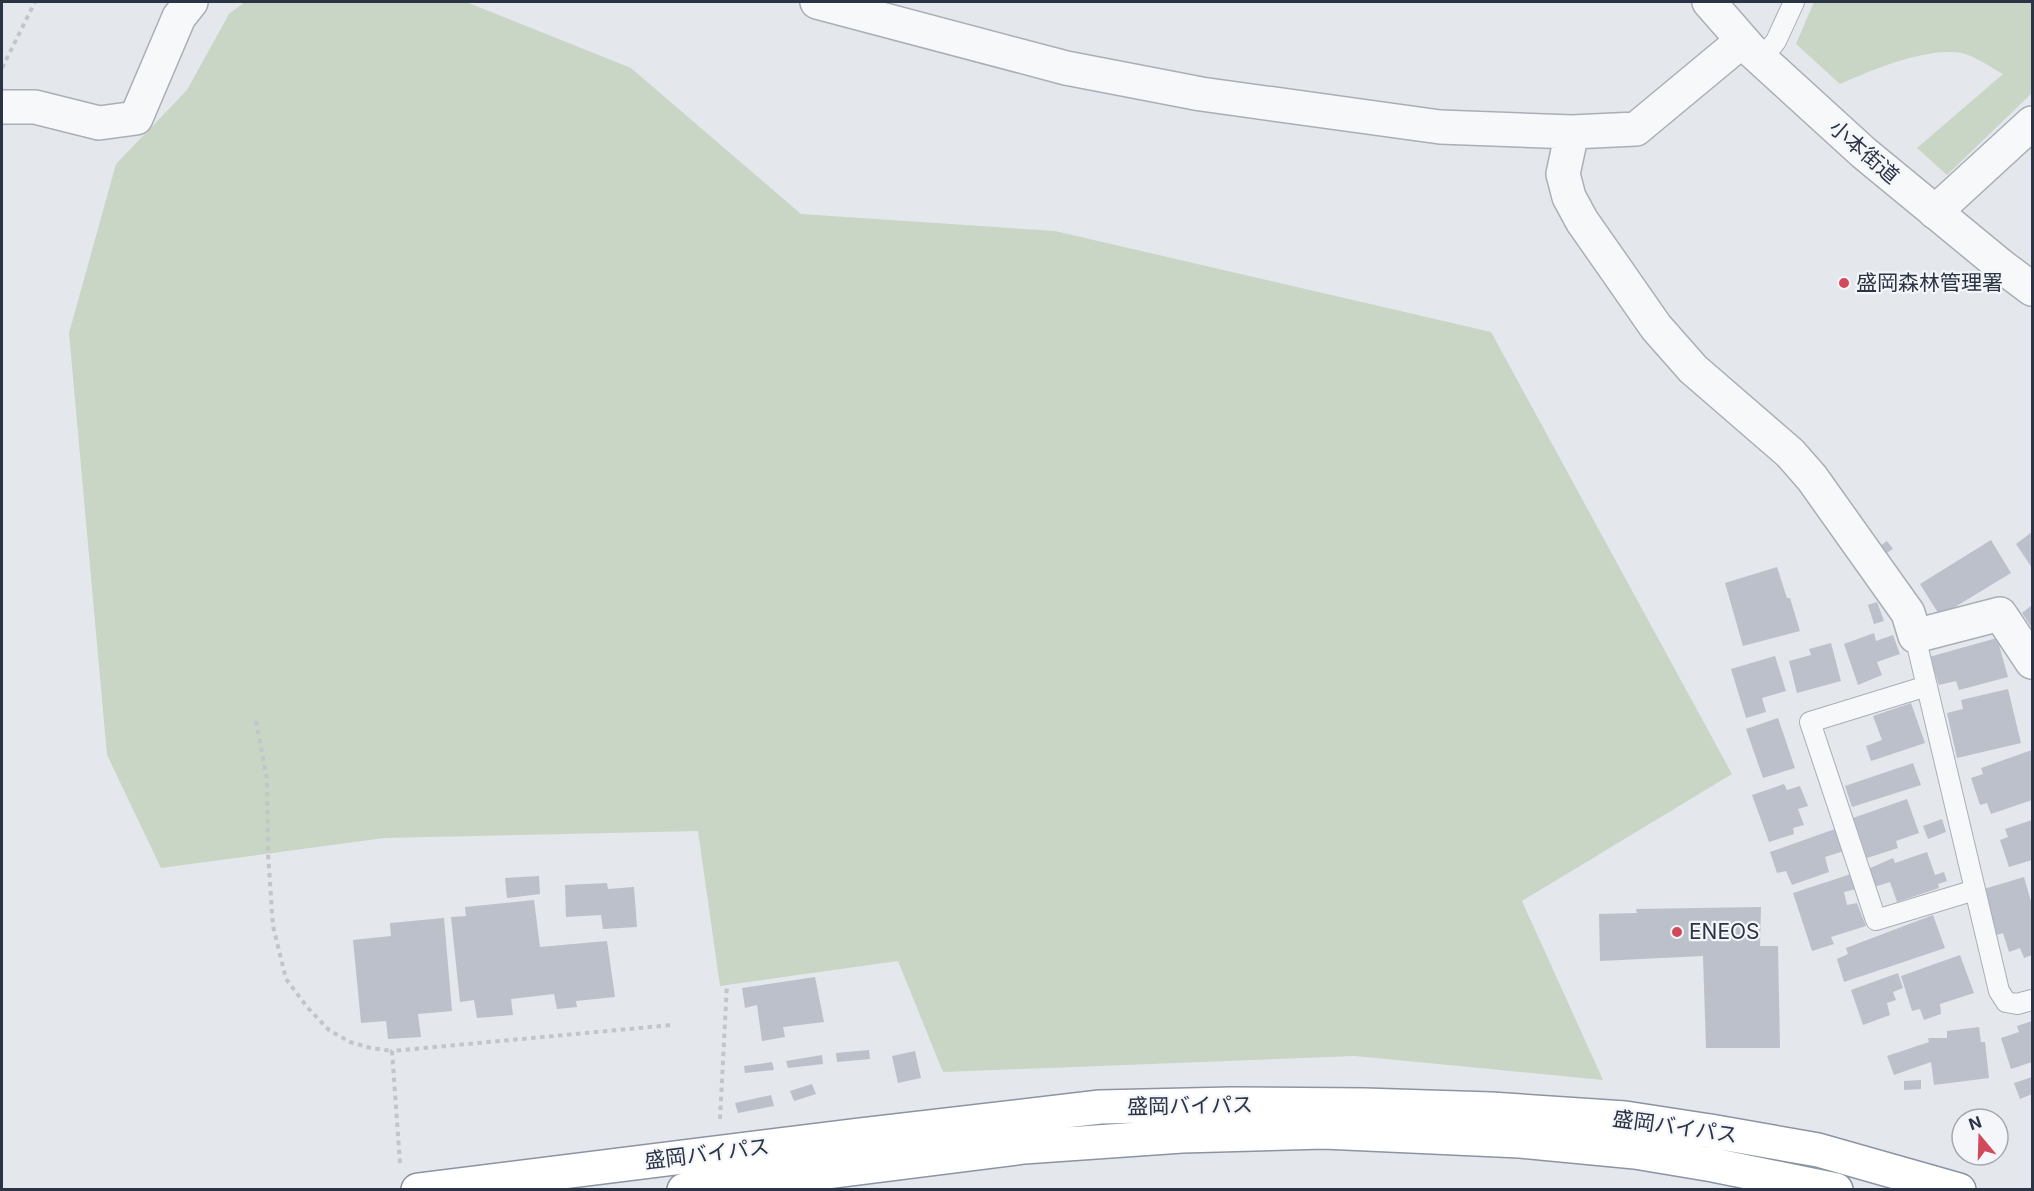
<svg xmlns="http://www.w3.org/2000/svg" width="2034" height="1191" viewBox="0 0 2034 1191" font-family="Inter,'Noto Sans JP',sans-serif">
  <style>
    .green { fill: #c9d6c5 }
    .building { fill: #bbc0ca }
    .lines { fill: none; stroke-linecap: round; stroke-linejoin: round }
    .service-casing { stroke: #a9aeb7; stroke-width: 22 }
    .minor-casing { stroke: #a9aeb7; stroke-width: 36 }
    .tertiary-casing { stroke: #a9aeb7; stroke-width: 36 }
    .trunk-casing { stroke: #8b94a3; stroke-width: 36 }
    .path { stroke: #c2c5cb; stroke-width: 4; stroke-dasharray: 4.5 4.5; stroke-linecap: butt }
    .service { stroke: #f7f8fa; stroke-width: 20 }
    .minor { stroke: #f7f8fa; stroke-width: 33 }
    .tertiary { stroke: #f7f8fa; stroke-width: 33 }
    .trunk { stroke: #fff; stroke-width: 33 }
    .poi-dot { fill: #d1495b; stroke: #f4f6f9; stroke-width: 2 }
    .labels { text-anchor: middle; stroke-width: 4.5; stroke-linejoin: round; paint-order: stroke }
    .street-label { font-size: 21px; fill: #2b3445; stroke: #f4f6f9 }
    .poi-label { font-size: 21px; fill: #2b3445; stroke: #f4f6f9; text-anchor: start }
  </style>
  <rect width="100%" height="100%" fill="#e4e7ec"/>
  <path class="green" d="M245,2H466L631,68L801,214L1055,231L1491,332L1732,774L1522,901L1603,1080L1355,1056L943,1072L898,961L720,986L698,831L384,838L161,868L107,755L69,333L116,164L187,90L229,14Z
    M1814,2H2032V93L1947,175L1917,148L2003,74C1992,68 1973,55 1961,53C1926,47 1872,70 1840,84L1796,44Z"/>
  <path class="building" d="M2032,532V568L2016,544Z
    M1991,540L2011,573L1940,616L1920,584Z
    M1887,541L1893,549L1885,554L1880,546Z
    M1777,567L1787,598H1790L1800,631L1743,646L1725,583Z
    M1877,602L1884,621L1874,624L1868,605Z
    M2032,605V628L2022,613Z
    M1874,633L1876,641L1893,635L1900,654L1877,662L1882,675L1858,685L1844,644Z
    M1997,638L2008,677L1959,690L1956,681L1939,685L1929,657Z
    M1831,643L1841,681L1797,693L1789,661L1811,655L1809,649Z
    M1775,656L1786,691L1762,698L1766,712L1746,718L1731,669Z
    M2008,689L2021,743L1957,758L1947,713L1963,709L1961,700Z
    M1911,703L1925,743L1871,761L1866,746L1882,740L1873,716Z
    M1778,718L1795,768L1763,778L1746,729Z
    M2032,750V800L1991,814L1987,803L1980,805L1971,778L1983,774L1981,768Z
    M1913,763L1921,785L1852,807L1845,786Z
    M1784,784L1787,790L1800,786L1808,806L1798,809L1804,825L1793,828L1794,834L1769,842L1752,795Z
    M1907,799L1919,833L1896,841L1898,848L1867,858L1853,818Z
    M1942,819L1946,832L1928,839L1923,826Z
    M2032,820V860L2009,867L2000,840L2008,837L2005,829Z
    M1835,829L1844,851L1825,857L1829,872L1792,885L1786,871L1777,873L1770,852Z
    M1927,852L1935,875L1944,872L1947,881L1938,884L1939,888L1897,902L1890,882L1874,887L1868,869L1893,858L1895,863Z
    M1851,874L1856,889L1844,892L1847,905L1857,903L1866,926L1831,937L1834,944L1812,951L1793,893Z
    M539,876L540,894L507,898L505,878Z
    M2024,877L2032,905V955L2024,958L2020,948L2009,952L2003,933L1997,935L1984,889Z
    M607,883L608,889L634,887L637,927L603,929L601,915L566,917L565,885Z
    M534,900L540,947L607,941L615,997L576,1001L577,1007L557,1009L554,994L511,999L513,1015L477,1018L474,1000L460,1002L451,917L466,916L465,907Z
    M1761,907L1760,946H1778L1780,1048H1706L1703,956L1600,961L1599,914L1637,913L1636,909Z
    M1933,915L1945,948L1844,982L1837,959L1848,954L1846,948Z
    M444,918L452,1011L418,1014L421,1037L388,1039L386,1021L361,1023L353,940L391,936L390,923Z
    M1960,955L1974,993L1940,1004L1941,1014L1924,1020L1920,1009L1912,1011L1901,976Z
    M1898,973L1903,988L1893,992L1896,1000L1887,1003L1890,1015L1863,1025L1851,990Z
    M815,977L824,1022L783,1027L785,1037L762,1041L757,1005L745,1008L742,988Z
    M2032,1021V1062L2011,1069L2001,1038L2019,1032L2017,1026Z
    M1979,1027L1981,1042H1985L1989,1078L1934,1085L1931,1062L1894,1075L1887,1056L1929,1042L1928,1038H1947V1031Z
    M869,1050L870,1059L837,1062L836,1053Z
    M915,1051L921,1078L898,1083L892,1056Z
    M822,1055L823,1064L788,1068L786,1061Z
    M772,1062L774,1070L745,1073L744,1066Z
    M2032,1077V1094L2020,1099L2014,1083Z
    M1921,1080V1089L1904,1090V1081Z
    M812,1084L816,1094L794,1101L790,1091Z
    M771,1095L774,1106L738,1113L735,1103Z"/>
  <g class="lines">
    <g class="service-casing">
      <path id="service" d="M1761,60L1776,41L1794,2
        M1915,636L1999,991L2006,1002L2017,1004L2032,1000
        M1927,686L1810,722L1876,920L1975,890"/>
    </g>
    <g class="minor-casing">
      <path id="minor" d="M817,2L1066,68L1201,94L1440,127L1572,132L1636,129L1742,41
        M2,107H35L99,123L136,118L179,17L191,2
        M1572,132L1563,174L1569,197L1582,221L1617,271L1656,327L1693,369L1790,453L1812,478L1908,613L1915,636L2000,614L2032,662
        M1935,212L2032,123"/>
    </g>
    <g class="tertiary-casing">
      <path id="tertiary" d="M1709,2L1751,50L1864,153L2000,265L2032,289"/>
    </g>
    <g class="trunk-casing">
      <path id="trunk" d="M418,1190L859,1135L1100,1107L1232,1104L1364,1105L1491,1109L1625,1118L1710,1131L1818,1150L1959,1190
        M684,1190L1024,1147L1182,1136L1324,1132L1520,1141L1635,1152L1713,1165L1836,1190"/>
    </g>
    <path class="path" d="M2,68L35,2
      M256,721L267,779L268,854L273,926L286,979L307,1007L329,1030L350,1042L371,1048L392,1051
      M720,1119L727,984
      M400,1163L392,1051L672,1025"/>
    <use href="#service" class="service"/>
    <use href="#minor" class="minor"/>
    <use href="#tertiary" class="tertiary"/>
    <use href="#trunk" class="trunk"/>
  </g>
  <g class="poi-dot">
    <circle cx="1844" cy="283" r="6"/>
    <circle cx="1677" cy="932" r="6"/>
  </g>
  <g class="labels">
    <g class="street-label">
      <text transform="translate(1864 152) rotate(41)" y="7">小本街道</text>
      <text transform="translate(1190 1106) rotate(-1)" y="7">盛岡バイパス</text>
      <text transform="translate(1675 1127) rotate(8)" y="7">盛岡バイパス</text>
      <text transform="translate(707 1154) rotate(-7)" y="7">盛岡バイパス</text>
    </g>
    <g class="poi-label">
      <text x="1856" y="290">盛岡森林管理署</text>
      <text x="1689" y="939">ENEOS</text>
    </g>
  </g>
  <rect width="2034" height="1191" fill="none" stroke="#2b3445" stroke-width="6"/>
  <g transform="translate(1980 1137) rotate(341)"><circle r="28" fill="#f4f6f9" stroke="#a4a8b1" stroke-width="1.5"/>
  <path d="M0-4.5L10 22L0 15L-10 22Z" fill="#d1495b"/>
  <text y="-9" font-size="16" font-weight="bold" text-anchor="middle" fill="#2b3445">N</text>
  </g>
</svg>
